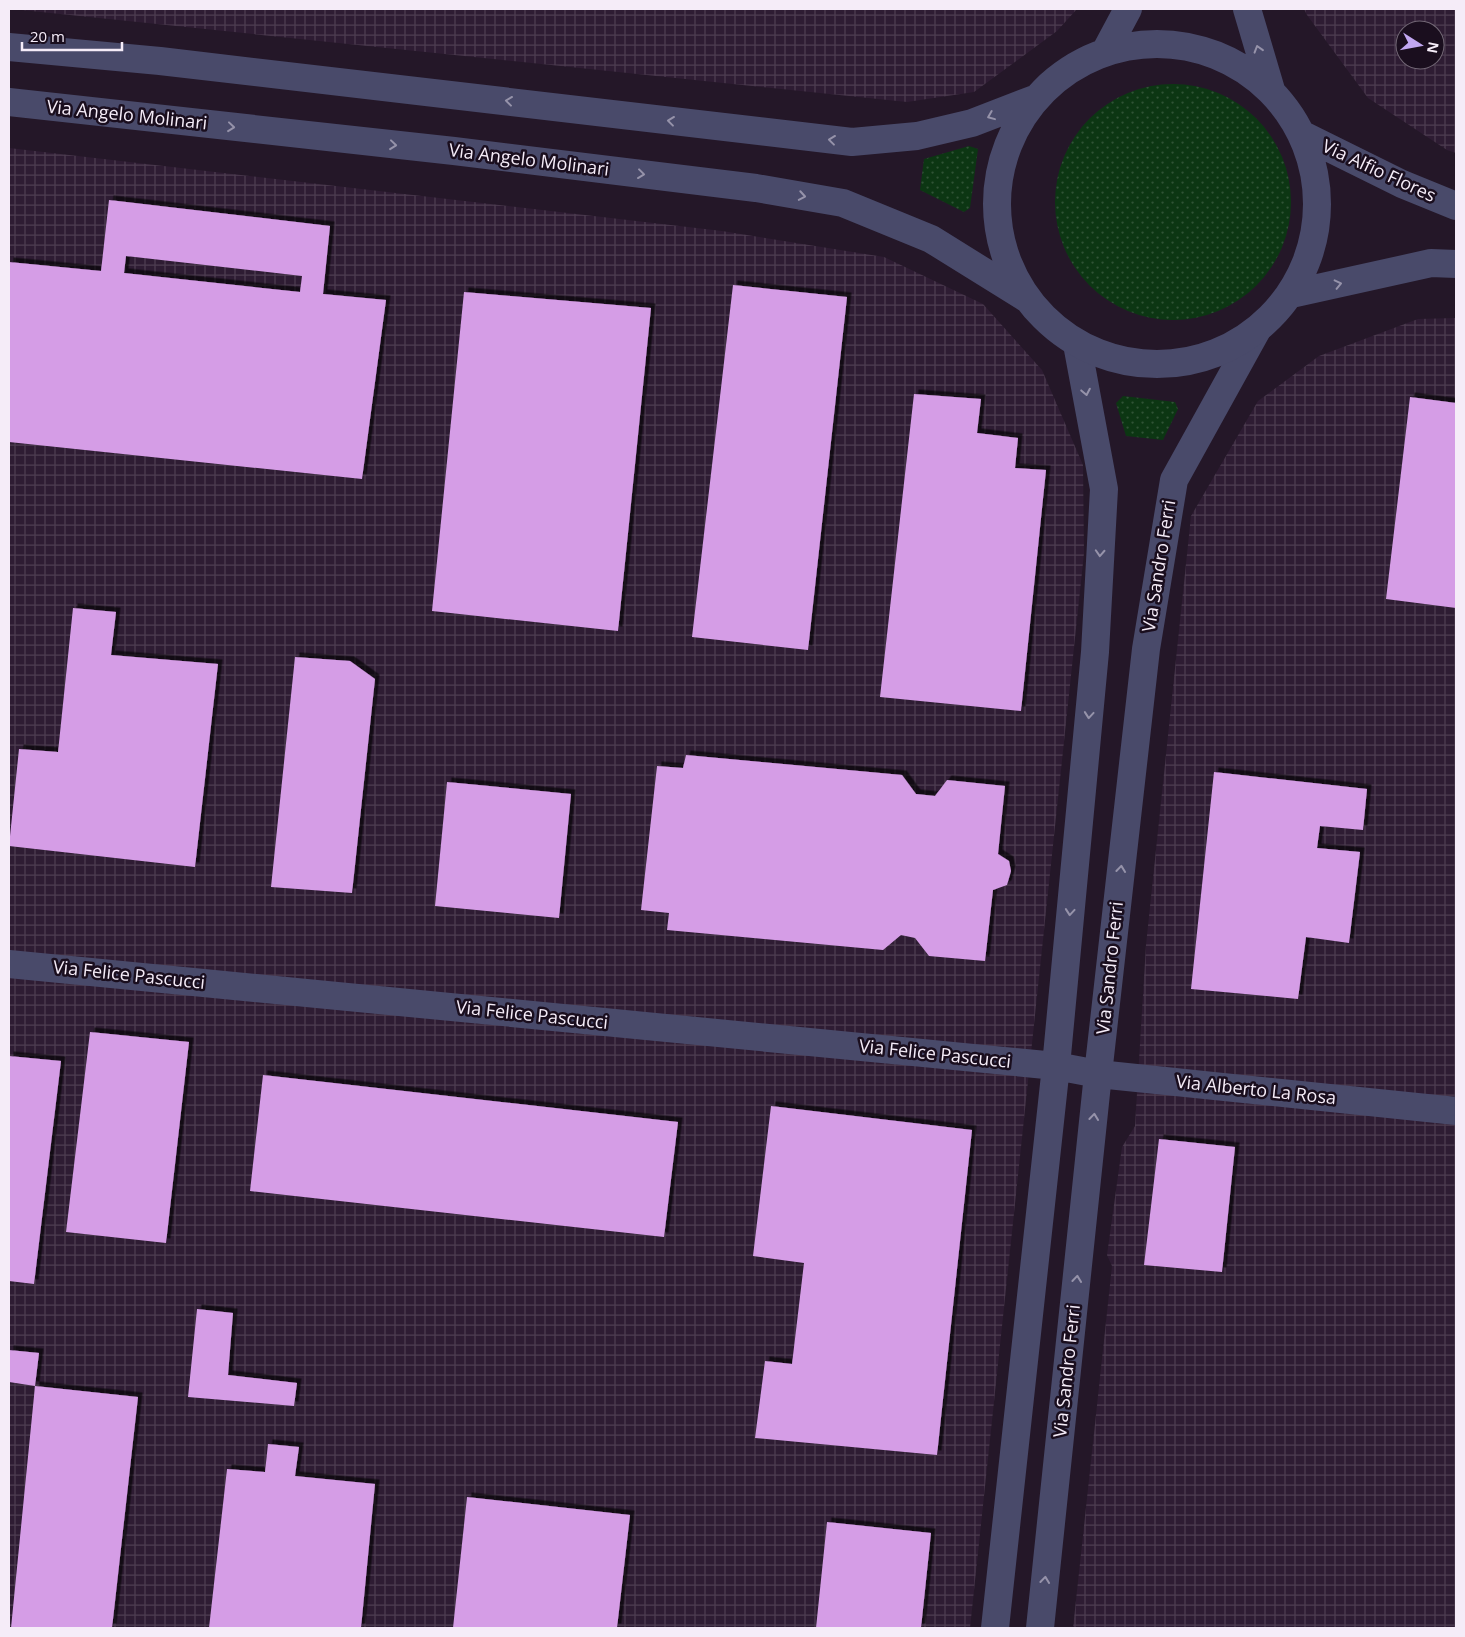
<svg xmlns="http://www.w3.org/2000/svg" width="1465" height="1637" viewBox="0 0 1465 1637" font-family="'Open Sans',sans-serif">
  <style>
    .industrial { fill: url(#industrial-grid); fill-rule: evenodd }
    .green { fill: url(#green-dots) }
    .building { fill: #d59de6; fill-rule: evenodd; filter: url(#shadow) }
    .lines { fill: none; stroke-linecap: round; stroke-linejoin: round }
    .minor { stroke: #494a6a; stroke-width: 28 }
    .tertiary { stroke: #494a6a; stroke-width: 28 }
    .oneway { stroke: #9693aa }
    .labels { text-anchor: middle; stroke-width: 5; stroke-linejoin: round; paint-order: stroke }
    .street-label { font-size: 18px; fill: #f5ecf8; stroke: #1a0e1e }
  </style>
  <defs>
    <pattern id="industrial-grid" width="8" height="8" patternUnits="userSpaceOnUse" patternTransform="scale(1.25)"><rect width="8" height="8" fill="#2e1c33"/><path d="M0 4h8M4 0v8" fill="none" stroke="#4d3d51"/></pattern>
    <pattern id="green-dots" width="8" height="8" patternUnits="userSpaceOnUse" patternTransform="scale(1.25)"><rect width="8" height="8" fill="#0c3613"/><path d="M2 2h.1M6 6h.1" fill="none" stroke="#305336" stroke-width="1.8" stroke-linecap="round"/></pattern>
    <filter id="shadow"><feDropShadow dx="4.5" dy="-4.5" stdDeviation="0" flood-color="#0009"/></filter>
  </defs>
  <rect width="100%" height="100%" fill="#241728"/>
  <path class="industrial" d="M12,9H1077L1057,31L974,92L907,102Z
    M1304,9H1456V153L1447,150L1368,98L1307,15ZM1405,30H1435V60H1405Z
    M9,148L722,231L884,257L983,304L1042,370L1083,465L1084,553L970,1628H9Z
    M1456,318V1628H1073L1112,1266L1107,1255L1122,1147L1135,1126L1146,945L1191,516L1258,401L1319,356L1418,319Z"/>
  <path class="green" d="M1055 202a118 118 0 1 1 236 0a118 118 0 1 1-236 0Z
    M969,146L978,149L970,208L964,212L920,190L924,159Z
    M1123,396L1175,402L1178,409L1163,440L1126,436L1116,403Z"/>
  <path class="building" d="M109,200L330,226L323,294L386,300L362,479L9,442V262L101,271ZM126,256L302,276L300,292L124,273Z
    M733,285L847,297L808,650L692,637Z
    M464,292L651,308L618,631L432,611Z
    M914,394L981,399L977,433L1018,438L1015,468L1046,470L1021,711L880,697Z
    M1410,397L1456,403V608L1386,599Z
    M73,608L116,612L111,655L218,664L195,867L9,846L19,749L58,752Z
    M295,657L350,661L375,679L352,893L271,887Z
    M686,755L902,775L916,794L935,796L947,780L1005,786L998,854L1009,861L1011,871L1007,885L993,890L985,961L929,956L915,938L901,935L883,950L667,930L669,913L641,910L657,766L683,768Z
    M1214,772L1367,789L1363,830L1320,826L1317,848L1360,852L1349,943L1306,937L1298,999L1191,989Z
    M447,782L571,794L559,918L435,906Z
    M90,1032L189,1042L166,1243L66,1232Z
    M9,1056L61,1061L34,1284L9,1281Z
    M263,1075L678,1122L664,1237L250,1191Z
    M771,1106L972,1130L937,1455L755,1438L765,1361L792,1364L804,1263L753,1256Z
    M1159,1139L1235,1147L1222,1272L1144,1265Z
    M197,1309L233,1313L228,1375L297,1383L294,1406L188,1397Z
    M9,1350L39,1353L35,1386L9,1382Z
    M35,1386L138,1397L112,1628H11Z
    M268,1444L299,1447L295,1476L375,1484L361,1628H209L227,1469L265,1472Z
    M467,1497L630,1515L617,1628H453Z
    M827,1522L931,1533L921,1628H816Z"/>
  <g class="lines">
    <path class="minor" d="M9,964L1056,1066L1098,1074L1456,1111
      M995,1628L1056,1066L1095,652L1104,489L1077,344
      M1040,1628L1098,1074L1146,649L1174,480L1257,330"/>
    <path class="tertiary" d="M1247,9L1271,90
      M997 204a160 160 0 1 1 320 0a160 160 0 1 1-320 0Z
      M9,47L160,61L852,142L917,136L972,123L1037,98
      M1105,52L1128,9
      M9,102L454,151L756,188L843,203L931,239L1026,298
      M1303,135L1402,184L1456,206
      M1291,294L1431,263L1456,264"/>
  </g>
  <defs><path id="oneway-chevron" d="M-2-3.5L2.5 0L-2 3.5" fill="none" stroke-width="1.6" stroke-linecap="round" stroke-linejoin="round" transform="scale(1.25)"/></defs>
  <g class="oneway">
    <use href="#oneway-chevron" transform="translate(1258 49) rotate(-107)"/>
    <use href="#oneway-chevron" transform="translate(509 101) rotate(-173)"/>
    <use href="#oneway-chevron" transform="translate(991 116) rotate(158)"/>
    <use href="#oneway-chevron" transform="translate(671 121) rotate(-173)"/>
    <use href="#oneway-chevron" transform="translate(231 127) rotate(6)"/>
    <use href="#oneway-chevron" transform="translate(832 140) rotate(-173)"/>
    <use href="#oneway-chevron" transform="translate(393 145) rotate(6)"/>
    <use href="#oneway-chevron" transform="translate(641 174) rotate(7)"/>
    <use href="#oneway-chevron" transform="translate(802 196) rotate(10)"/>
    <use href="#oneway-chevron" transform="translate(1338 284) rotate(-13)"/>
    <use href="#oneway-chevron" transform="translate(1086 392) rotate(79)"/>
    <use href="#oneway-chevron" transform="translate(1100 553) rotate(93)"/>
    <use href="#oneway-chevron" transform="translate(1089 715) rotate(95)"/>
    <use href="#oneway-chevron" transform="translate(1121 869) rotate(-84)"/>
    <use href="#oneway-chevron" transform="translate(1070 912) rotate(95)"/>
    <use href="#oneway-chevron" transform="translate(1094 1117) rotate(-84)"/>
    <use href="#oneway-chevron" transform="translate(1077 1279) rotate(-84)"/>
    <use href="#oneway-chevron" transform="translate(1045 1580) rotate(-84)"/>
  </g>
  <g class="labels">
    <g class="street-label">
      <text transform="translate(127 115) rotate(6)" y="6">Via Angelo Molinari</text>
      <text transform="translate(529 160) rotate(7)" y="6">Via Angelo Molinari</text>
      <text transform="translate(1379 171) rotate(25)" y="6">Via Alfio Flores</text>
      <text transform="translate(1159 566) rotate(-81)" y="6">Via Sandro Ferri</text>
      <text transform="translate(1110 968) rotate(-84)" y="6">Via Sandro Ferri</text>
      <text transform="translate(129 975) rotate(6)" y="6">Via Felice Pascucci</text>
      <text transform="translate(532 1015) rotate(6)" y="6">Via Felice Pascucci</text>
      <text transform="translate(935 1054) rotate(6)" y="6">Via Felice Pascucci</text>
      <text transform="translate(1256 1090) rotate(6)" y="6">Via Alberto La Rosa</text>
      <text transform="translate(1067 1371) rotate(-84)" y="6">Via Sandro Ferri</text>
    </g>
  </g>
  <rect width="1465" height="1637" fill="none" stroke="#f5ecf8" stroke-width="20"/>
  <g transform="translate(1420 45) rotate(101)"><circle r="24" fill="#1a0e1e" stroke="#726775"/>
  <path d="M0-4L9 19L0 12L-9 19Z" fill="#c2a7f2"/>
  <text y="-8" font-size="14" font-weight="bold" text-anchor="middle" fill="#f5ecf8">N</text>
  </g>
  <path d="M22 42v8h100v-8" fill="none" stroke="#f5ecf8" stroke-width="2.5"/>
  <text x="30" y="42" font-size="15" fill="#f5ecf8" stroke="#1a0e1e" stroke-width="4" paint-order="stroke">20 m</text>
</svg>
